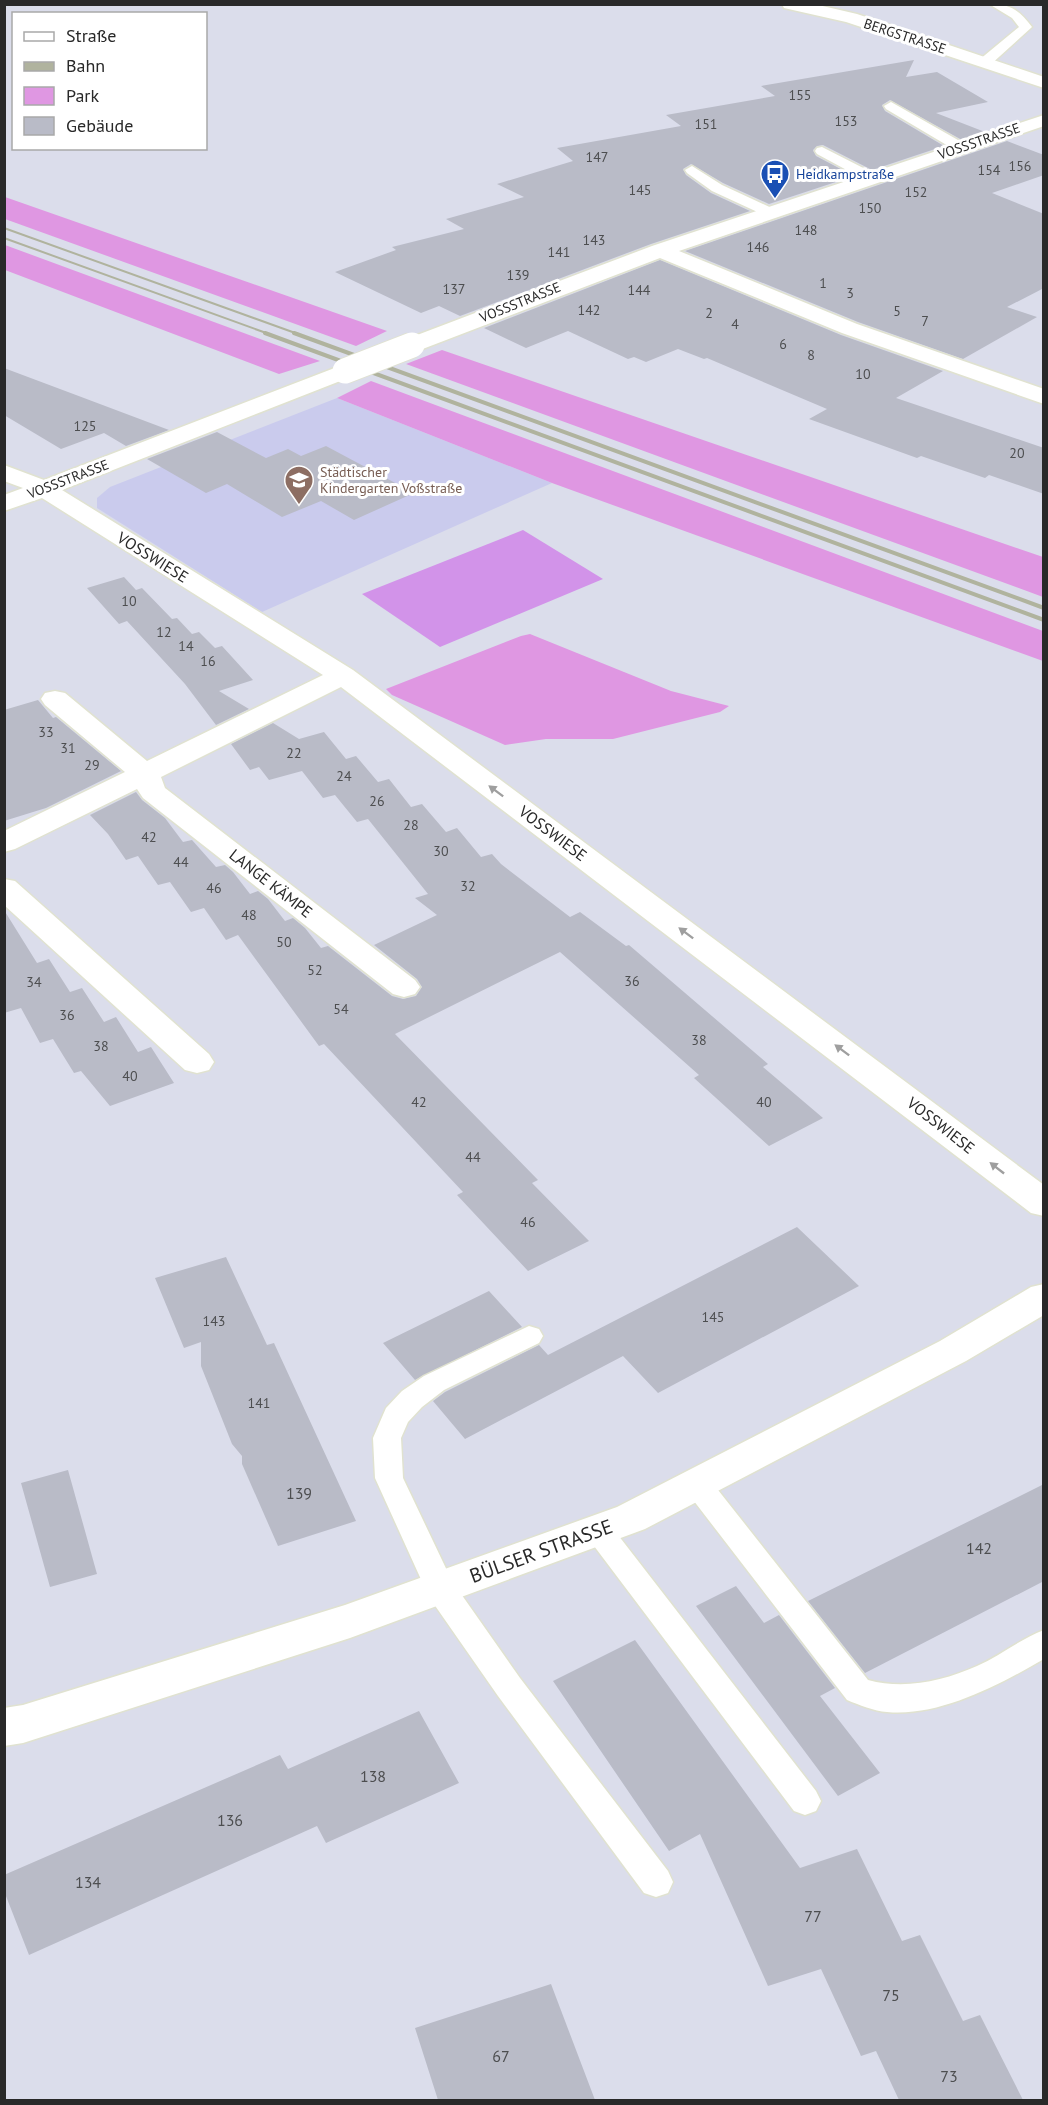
<svg xmlns="http://www.w3.org/2000/svg" width="1048" height="2105" viewBox="0 0 1048 2105" font-family="'PT Sans',sans-serif">
  <style>
    .education { fill: #cacbed }
    .green { fill: #df97e2 }
    .pitch { fill: #d293e9 }
    .building { fill: #b9bbc7 }
    .lines { fill: none; stroke-linecap: round; stroke-linejoin: round }
    .service-casing { stroke: #e0e2d0; stroke-width: 3 }
    .minor-casing { stroke: #e0e2d0; stroke-width: 3 }
    .service { fill: #fff; fill-rule: evenodd }
    .minor { fill: #fff; fill-rule: evenodd }
    .rail-far1 { stroke: #b0b39e; stroke-width: 2 }
    .rail { stroke: #b0b39e; stroke-width: 4 }
    .minor-bridge-casing { stroke: #e0e2d0; stroke-width: 27; stroke-linecap: butt }
    .minor-bridge { stroke: #fff; stroke-width: 25 }
    .oneway { fill: #9f9f9f }
    .labels { text-anchor: middle; stroke-width: 6; stroke-linejoin: round; paint-order: stroke }
    .far-street-label { font-size: 14px; fill: #292929; stroke: #fff }
    .number-label { font-size: 14px; fill: #4d4e50 }
    .far-transit-label { font-size: 14px; fill: #164399; stroke: #fff; text-anchor: start }
    .far-education-label { font-size: 14px; fill: #785e54; stroke: #fff; text-anchor: start }
    .street-label { font-size: 16px; fill: #292929; stroke: #fff }
    .near-number-label { font-size: 16px; fill: #4d4e50 }
    .near-street-label { font-size: 20px; fill: #292929; stroke: #fff }
  </style>
  <rect width="100%" height="100%" fill="#dbddeb"/>
  <path class="education" d="M337,398L552,483L262,612L97,508V498L110,487Z"/>
  <path class="green" d="M5,197L387,331L356,346L5,219Z
    M5,245L320,361L279,374L5,270Z
    M442,350L1043,557V597L406,364Z
    M371,381L1043,631V661L552,483L337,398Z
    M530,634L671,691L729,706L720,712L613,739H546L505,745L392,695L386,689L521,636Z"/>
  <path class="pitch" d="M523,530L603,579L440,647L362,594Z"/>
  <path class="building" d="M914,60L906,77L937,72L988,102L936,113L985,132L962,140L890,100L882,105L885,111L944,146L872,170L823,145L817,146L813,150L816,156L854,176L769,204L723,183L691,164L683,169L686,175L711,193L750,211L651,244L460,316L439,306L421,313L335,272L396,250L392,247L464,229L446,219L524,197L497,184L573,161L557,148L681,126L666,115L775,96L761,86Z
    M1007,141L1044,155V175L992,193L1044,214V288L1007,307L1037,317L963,359L858,322L685,251Z
    M660,260L841,335L943,371L896,398L1044,448V494L989,475L985,478L921,456L917,458L809,419L827,409L707,358L704,359L678,349L646,362L634,357L628,359L568,331L526,348L484,328Z
    M4,368L76,395L169,430L126,446L104,433L61,449L4,415Z
    M217,432L266,458L288,449L301,456L326,446L414,493L354,520L321,501L282,517L227,484L206,493L147,459Z
    M124,577L136,590L142,588L172,619L177,618L192,634L199,632L215,648L222,646L253,680L219,691L249,709L216,725L185,684L127,621L119,624L87,588Z
    M38,700L53,718L56,717L121,771L46,808L4,821V710Z
    M273,723L299,739L324,732L346,759L356,756L378,782L389,779L411,807L422,804L446,832L457,828L481,857L492,854L501,864L570,917L580,912L626,946L629,945L768,1064L763,1067L823,1118L769,1146L694,1078L699,1075L560,952L395,1034L538,1180L532,1183L589,1241L528,1271L457,1195L463,1192L324,1044L319,1046L238,935L226,940L204,908L191,912L170,882L158,885L138,856L126,860L108,834L90,815L136,792L142,800L165,818L183,842L192,840L216,867L225,865L233,872L250,894L258,891L268,899L285,921L293,918L305,928L321,948L328,946L392,996L403,999L416,996L422,987L417,979L374,945L437,915L415,898L428,894L368,819L357,822L335,795L323,798L302,771L269,780L259,767L250,770L231,744Z
    M4,910L37,963L49,959L70,992L82,988L104,1022L116,1017L138,1052L151,1047L174,1083L110,1106L81,1071L74,1073L53,1039L40,1043L21,1008L4,1013Z
    M797,1227L859,1286L658,1393L623,1356L465,1439L433,1401L445,1392L539,1345L548,1355Z
    M226,1257L267,1345L274,1343L356,1521L278,1546L242,1464V1456L232,1444L201,1366V1342L184,1348L155,1278Z
    M489,1291L522,1327L415,1380L383,1343Z
    M68,1470L97,1574L50,1587L21,1483Z
    M1044,1484V1581L865,1673L808,1601Z
    M736,1586L764,1623L779,1615L835,1688L820,1696L880,1773L838,1796L696,1606Z
    M635,1640L800,1868L857,1849L902,1941L920,1935L963,2021L980,2015L1023,2100H899L876,2051L861,2056L821,1969L768,1986L700,1834L669,1851L553,1681Z
    M419,1711L459,1783L326,1843L317,1826L29,1955L4,1891V1875L280,1755L288,1769Z
    M551,1984L595,2100H438L415,2028Z"/>
  <g class="lines">
    <g class="service-casing">
      <path id="service" d="M989,4C1011,4 1019,10 1032,27L989,66H979L978,63L979,60L1019,27L1012,18Z
        M891,102L965,144L967,147L965,150H955L886,109L884,106Z
        M822,147L877,175L879,178L877,181H867L817,154L815,151L817,148Z
        M692,166L722,185L776,210L778,213L771,217L766,216L712,191L687,173L685,170Z
        M529,1326L539,1329L543,1336L539,1343L444,1390L422,1407L408,1422L401,1438L403,1478L452,1581L520,1678L668,1871L673,1882L668,1893L656,1897L644,1893L498,1696L429,1597L375,1478L373,1438L386,1408L402,1391L424,1376Z
        M697,1473L707,1476L868,1680C905,1690 943,1681 977,1666C1000,1656 1020,1639 1044,1630V1659C999,1685 940,1717 887,1712C874,1711 859,1705 847,1700L687,1492L683,1484L687,1476Z
        M598,1518L608,1522L816,1791L821,1801L816,1811L805,1815L794,1811L588,1538L583,1530L588,1522Z"/>
    </g>
    <g class="minor-casing">
      <path id="minor" d="M782,4H814L857,14L1044,77V88L846,22L784,8Z
        M1044,115V126L679,251L857,324L1044,389V404L842,333L660,258L420,350L412,352L404,350L401,345L404,340L652,246Z
        M345,364L353,366L356,371L353,376L62,490L353,670L1044,1185V1216L1031,1213L341,687L161,777L165,788L415,980L420,987L415,994L404,997L393,994L143,798L137,789L15,849L4,852V831L125,772L45,705L41,699L45,693L55,691L65,693L147,761L323,675L42,498L4,511V495L23,488L4,481V465L44,480Z
        M4,879L15,881L209,1054L214,1062L209,1070L197,1073L185,1070L4,905Z
        M1044,1284V1315L966,1361L645,1529L350,1638L23,1743L4,1746V1708L23,1705L345,1605L617,1507L940,1341L1031,1287Z"/>
    </g>
    <use href="#service" class="service"/>
    <use href="#minor" class="minor"/>
    <path class="rail-far1" d="M4,228L298,334
      M4,238L269,334"/>
    <path class="rail" d="M265,333L1044,620
      M294,333L1044,608"/>
    <g class="minor-bridge-casing">
      <path id="minor-bridge" d="M345,371L412,345"/>
    </g>
    <use href="#minor-bridge" class="minor-bridge"/>
  </g>
  <defs><path id="oneway-solid" d="M-6-.8H1V-3.2L6.5 0L1 3.2V.8H-6Z" transform="scale(1.5)"/></defs>
  <g class="oneway">
    <use href="#oneway-solid" transform="translate(496 791) rotate(-143)"/>
    <use href="#oneway-solid" transform="translate(686 933) rotate(-143)"/>
    <use href="#oneway-solid" transform="translate(842 1050) rotate(-143)"/>
    <use href="#oneway-solid" transform="translate(997 1168) rotate(-142)"/>
  </g>
  <defs>
    <g id="bus-pin" transform="scale(1.5)"><path d="M0 17L-7.5 6A9.5 9.5 0 1 1 7.5 6Z" fill="#1a4fb4" stroke="#fff"/><path d="M-5-6H5V4H4V6H2V4H-2V6H-4V4H-5ZM-3.5-4V0h7V-4ZM-3.5 1.2v1.5H-2V1.2ZM2 1.2v1.5H3.5V1.2Z" fill="#fff"/></g>
    <g id="school-pin" transform="scale(1.5)"><path d="M0 17L-7.5 6A9.5 9.5 0 1 1 7.5 6Z" fill="#8d6e63" stroke="#fff"/><path d="M0-5L7-2L0 1L-7-2ZM-4 1L0 2.5L4 1V4Q0 6-4 4Z" fill="#fff"/></g>
  </defs>
  <g fill-rule="evenodd">
    <use href="#bus-pin" x="775" y="174"/>
    <use href="#school-pin" x="299" y="480"/>
  </g>
  <g class="labels">
    <g class="far-street-label">
      <text transform="translate(905 36) rotate(18)" y="5">BERGSTRASSE</text>
      <text transform="translate(979 141) rotate(-19)" y="5">VOSSSTRASSE</text>
      <text transform="translate(520 302) rotate(-22)" y="5">VOSSSTRASSE</text>
      <text transform="translate(68 479) rotate(-21)" y="5">VOSSSTRASSE</text>
    </g>
    <g class="number-label">
      <text x="800" y="100">155</text>
      <text x="846" y="126">153</text>
      <text x="706" y="129">151</text>
      <text x="597" y="162">147</text>
      <text x="1020" y="171">156</text>
      <text x="989" y="175">154</text>
      <text x="640" y="195">145</text>
      <text x="916" y="197">152</text>
      <text x="870" y="213">150</text>
      <text x="806" y="235">148</text>
      <text x="594" y="245">143</text>
      <text x="758" y="252">146</text>
      <text x="559" y="257">141</text>
      <text x="518" y="280">139</text>
      <text x="823" y="288">1</text>
      <text x="454" y="294">137</text>
      <text x="639" y="295">144</text>
      <text x="850" y="298">3</text>
      <text x="589" y="315">142</text>
      <text x="897" y="316">5</text>
      <text x="709" y="318">2</text>
      <text x="925" y="326">7</text>
      <text x="735" y="329">4</text>
      <text x="783" y="349">6</text>
      <text x="811" y="360">8</text>
      <text x="863" y="379">10</text>
      <text x="85" y="431">125</text>
      <text x="1017" y="458">20</text>
      <text x="129" y="606">10</text>
      <text x="164" y="637">12</text>
      <text x="186" y="651">14</text>
      <text x="208" y="666">16</text>
      <text x="46" y="737">33</text>
      <text x="68" y="753">31</text>
      <text x="294" y="758">22</text>
      <text x="92" y="770">29</text>
      <text x="344" y="781">24</text>
      <text x="377" y="806">26</text>
      <text x="411" y="830">28</text>
      <text x="149" y="842">42</text>
      <text x="441" y="856">30</text>
      <text x="181" y="867">44</text>
      <text x="468" y="891">32</text>
      <text x="214" y="893">46</text>
      <text x="249" y="920">48</text>
      <text x="284" y="947">50</text>
      <text x="315" y="975">52</text>
      <text x="632" y="986">36</text>
      <text x="34" y="987">34</text>
      <text x="341" y="1014">54</text>
      <text x="67" y="1020">36</text>
      <text x="699" y="1045">38</text>
      <text x="101" y="1051">38</text>
      <text x="130" y="1081">40</text>
      <text x="419" y="1107">42</text>
      <text x="764" y="1107">40</text>
      <text x="473" y="1162">44</text>
      <text x="528" y="1227">46</text>
      <text x="713" y="1322">145</text>
      <text x="214" y="1326">143</text>
      <text x="259" y="1408">141</text>
    </g>
    <g class="far-transit-label">
      <text x="796" y="179">Heidkampstraße</text>
    </g>
    <g class="far-education-label">
      <text x="320" y="477">Städtischer<tspan x="320" dy="16">Kindergarten Voßstraße</tspan></text>
    </g>
    <g class="street-label">
      <text transform="translate(153 557) rotate(32)" y="6">VOSSWIESE</text>
      <text transform="translate(553 833) rotate(37)" y="6">VOSSWIESE</text>
      <text transform="translate(271 883) rotate(38)" y="6">LANGE KÄMPE</text>
      <text transform="translate(941 1125) rotate(38)" y="6">VOSSWIESE</text>
    </g>
    <g class="near-number-label">
      <text x="299" y="1499">139</text>
      <text x="979" y="1554">142</text>
      <text x="373" y="1782">138</text>
      <text x="230" y="1826">136</text>
      <text x="88" y="1888">134</text>
      <text x="813" y="1922">77</text>
      <text x="891" y="2001">75</text>
      <text x="501" y="2062">67</text>
      <text x="949" y="2082">73</text>
    </g>
    <g class="near-street-label">
      <text transform="translate(541 1551) rotate(-20)" y="7">BÜLSER STRASSE</text>
    </g>
  </g>
  <rect width="1048" height="2105" fill="none" stroke="#292929" stroke-width="12"/>
  <rect x="12" y="12" width="195" height="138" fill="#ffffff" stroke="#a9a9a9" stroke-width="1.5"/>
  <rect x="24" y="32" width="30" height="9" fill="#ffffff" stroke="#a9a9a9" stroke-width="1.5"/>
  <text x="66" y="42" font-size="18" fill="#292929">Straße</text>
  <rect x="24" y="62" width="30" height="9" fill="#b0b39e" stroke="#a9a9a9" stroke-width="1.5"/>
  <text x="66" y="72" font-size="18" fill="#292929">Bahn</text>
  <rect x="24" y="87" width="30" height="18" fill="#df97e2" stroke="#a9a9a9" stroke-width="1.5"/>
  <text x="66" y="102" font-size="18" fill="#292929">Park</text>
  <rect x="24" y="117" width="30" height="18" fill="#b9bbc7" stroke="#a9a9a9" stroke-width="1.5"/>
  <text x="66" y="132" font-size="18" fill="#292929">Gebäude</text>
</svg>
